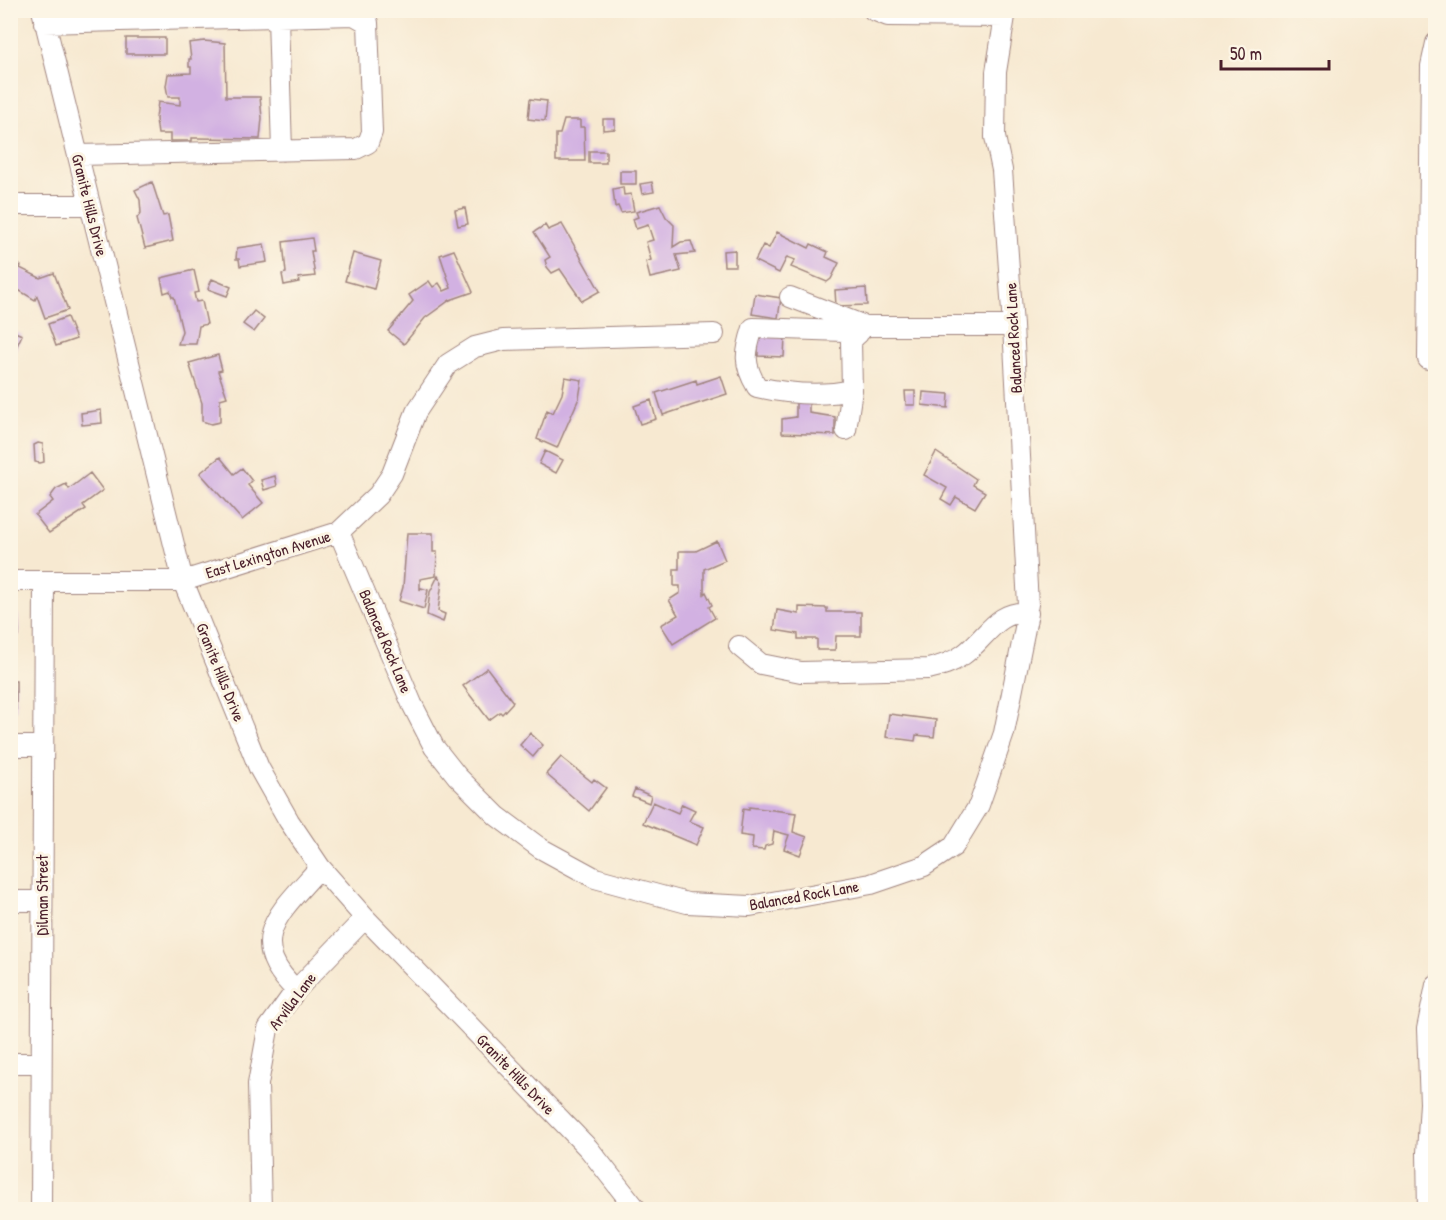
<svg xmlns="http://www.w3.org/2000/svg" width="1446" height="1220" viewBox="0 0 1446 1220" font-family="'Patrick Hand',sans-serif">
  <style>
    .building { fill: #d2b1e2 }
    .lines { fill: none; stroke-linecap: round; stroke-linejoin: round }
    .minor-casing { stroke: #a0847e; stroke-width: 22 }
    .minor { stroke: #fff; stroke-width: 20 }
    .labels { text-anchor: middle; stroke-width: 6; stroke-linejoin: round; paint-order: stroke }
    .street-label { font-size: 16px; fill: #4a1f2b; stroke: #fcf5e5 }
  </style>
  <rect width="100%" height="100%" fill="#fcf5e5"/>
  <filter id="ink" filterUnits="userSpaceOnUse"><feTurbulence type="fractalNoise" baseFrequency=".0167" numOctaves="2"/><feDisplacementMap in="SourceGraphic" scale="12" xChannelSelector="R" yChannelSelector="G"/><feConvolveMatrix kernelMatrix="1 2 1 2 8 2 1 2 1" color-interpolation-filters="sRGB"/></filter>
  <filter id="wash" filterUnits="userSpaceOnUse"><feTurbulence type="fractalNoise" baseFrequency=".008" numOctaves="4" result="noise"/><feDisplacementMap in="SourceGraphic" scale="24" xChannelSelector="R" yChannelSelector="G"/><feGaussianBlur stdDeviation="1.35" result="paint"/><feColorMatrix in="noise" values="0 0 0 0 0 0 0 0 0 0 0 0 0 0 0 0 0 1.4 0 .05"/><feComposite in="paint" operator="in"/></filter>
  <g filter="url(#wash)">
    <rect width="100%" height="100%" fill="#f7e9d1"/>
    <g id="blocks">
      <path class="building" d="M126,38H165V54H126Z
        M204,41L225,43L226,97H260L262,118L260,139L196,138H192V141H170V134H158L156,119L158,102L180,105V97H168L166,86L168,74L191,73V67H189V59H191L189,43Z
        M530,99L547,101L545,121L528,119Z
        M603,119H615V129L603,130Z
        M564,120H580V127H584L585,161H556V134H560Z
        M589,151H606V163H589Z
        M620,171H636V184H620Z
        M152,182L163,216L168,215L173,241L145,248L137,218L141,213L140,200L135,190Z
        M652,182L654,192L642,194L640,184Z
        M623,187L624,195L631,194L634,211L621,213L618,206L615,207L613,189Z
        M660,205L666,217L674,225L673,247L681,242L691,241L695,253L676,255L681,271L650,278L646,262L651,260L646,242L653,240L648,225L636,229L633,219L638,217L636,212Z
        M465,208L468,224L458,226L455,210Z
        M562,224L600,291L582,301L560,269L552,273L547,267L545,260L550,257L534,232L545,225L548,230Z
        M777,232L809,248L811,244L828,252L826,257L839,263L831,279L827,282L791,267L795,260L787,257L779,273L755,261L763,245L769,248Z
        M312,238L314,251H311L315,276L298,278L299,282L284,285L282,274L286,273L283,242Z
        M264,244L267,262L240,266L239,259H236L237,248Z
        M454,250L473,292L450,300L425,318L404,344L388,331L413,301L409,295L429,281L433,287L439,283L444,291L451,288L440,255Z
        M735,250V266H724L723,251Z
        M353,253L381,261L374,289L345,281Z
        M10,259L21,266L20,268L40,278L54,273L68,310L45,318L37,296L35,300L10,285Z
        M194,270L199,292L194,293L196,302L202,301L207,324L199,326L196,344H178L182,331L174,297H172L170,291L164,293L161,278Z
        M212,279L231,287L227,296L208,289Z
        M866,288L867,305L836,306L835,290Z
        M755,294L781,298L778,318L752,314Z
        M254,311L264,319L254,332L243,324Z
        M67,317L76,339L56,346L48,324Z
        M10,330L22,335L14,352L10,350Z
        M758,335L785,336L784,357L758,356Z
        M218,355L222,370L218,371L227,397L220,399V422L211,424L202,421V403L189,363Z
        M721,376L727,394L663,415L656,393L696,380L697,384Z
        M565,377L582,380L579,398L557,448L537,439L547,410L553,413L562,394Z
        M796,390H809V413L835,417V435L782,433V419L796,417Z
        M905,391H915V405H906Z
        M923,392L949,394L948,408L922,405Z
        M651,400L656,419L640,424L634,406Z
        M101,410L102,423L82,425L81,413Z
        M38,443L43,444L44,462L40,463L35,462L34,445Z
        M545,451L563,460L556,473L539,464Z
        M936,452L976,479L973,485L985,492L975,508L956,497L951,505L941,499L947,488L924,475Z
        M220,457L234,474L242,468L252,481L248,485L263,503L242,520L200,473Z
        M90,473L103,490L83,505L86,509L49,533L35,515L53,501L50,497L56,489L66,484L69,489Z
        M275,476L277,486L264,490L261,480Z
        M407,533H433V552H437L436,576L420,579V590L421,588L428,590L424,609L399,601L403,587Z
        M717,541L725,560L704,569V594L706,592L712,605L709,607L715,618L673,644L661,625L678,615L669,600L680,593V586H674V569H679V551H696Z
        M438,576L442,582L438,611L445,614L443,622L427,615L430,592Z
        M799,607L827,608V612H861V636H836L835,650H817V639H798V634L774,630L777,610L799,614Z
        M10,614H18L19,636H10Z
        M487,668L513,702L502,714L500,712L489,720L463,686Z
        M10,681H16V710H10Z
        M889,714L936,720L934,737L916,735L915,741L886,737Z
        M530,733L543,745L533,757L520,745Z
        M561,757L592,782L594,779L606,788L589,811L546,774Z
        M635,789L651,796L649,803L632,796Z
        M653,802L678,813L682,804L695,810L689,821L704,827L696,845L643,823Z
        M749,807L796,813L793,832L807,837L800,855L784,849L789,835L774,831L772,844L765,846L764,850L752,849L753,837L740,835L743,809L749,810Z"/>
    </g>
  </g>
  <g filter="url(#ink)">
    <use href="#blocks" fill-opacity="0" stroke="#a0847e" stroke-width="1.5"/>
    <g class="lines">
      <g class="minor-casing">
        <path id="minor" d="M42,10L183,581L259,768L289,821L320,867L365,918L589,1149L637,1210
          M873,10L888,16L1005,17
          M1006,10L996,72L995,137L1002,170L1013,326L1028,605
          M278,17L282,151
          M44,23L354,15L368,23L372,132L368,143L356,149L78,155
          M10,205H90
          M790,297L865,326H1013
          M1428,359L1431,66L1436,43
          M852,390C820,397 789,394 757,387C743,364 745,353 753,328L844,331L858,334
          M846,430L852,390L851,341L865,326
          M339,532L412,704L434,747L457,776L497,816L540,848L595,878L687,903L750,906L871,884L924,866L954,846L979,805L1004,733L1028,613C997,609 986,639 963,655C952,663 941,666 928,669L801,672L761,664L739,646
          M10,581H183L339,532L378,495L392,474L416,412L448,364L475,347L503,340L714,334
          M10,746H42
          M10,901H42
          M296,990C242,939 283,910 320,867
          M10,1063H41
          M41,1210L44,581
          M261,1210L258,1084L268,1029L296,990L365,918
          M1428,1210L1427,1153L1430,1103L1427,1029L1436,985"/>
      </g>
      <use href="#minor" class="minor"/>
    </g>
  </g>
  <g class="labels">
    <g class="street-label">
      <text transform="translate(90 205) rotate(76)" y="6">Granite Hills Drive</text>
      <text transform="translate(1013 338) rotate(-93)" y="6">Balanced Rock Lane</text>
      <text transform="translate(268 554) rotate(-17)" y="6">East Lexington Avenue</text>
      <text transform="translate(386 641) rotate(67)" y="6">Balanced Rock Lane</text>
      <text transform="translate(221 672) rotate(68)" y="6">Granite Hills Drive</text>
      <text transform="translate(42 895) rotate(-90)" y="6">Dilman Street</text>
      <text transform="translate(804 895) rotate(-10)" y="6">Balanced Rock Lane</text>
      <text transform="translate(292 1001) rotate(-53)" y="6">Arvilla Lane</text>
      <text transform="translate(516 1074) rotate(46)" y="6">Granite Hills Drive</text>
    </g>
  </g>
  <rect width="1446" height="1220" fill="none" stroke="#fcf5e5" stroke-width="36"/>
  <path d="M1221 60v9h108v-9" fill="none" stroke="#4a1f2b" stroke-width="3"/>
  <text x="1230" y="60" font-size="18" fill="#4a1f2b" stroke="#fcf5e5" stroke-width="4.5" paint-order="stroke">50 m</text>
</svg>
